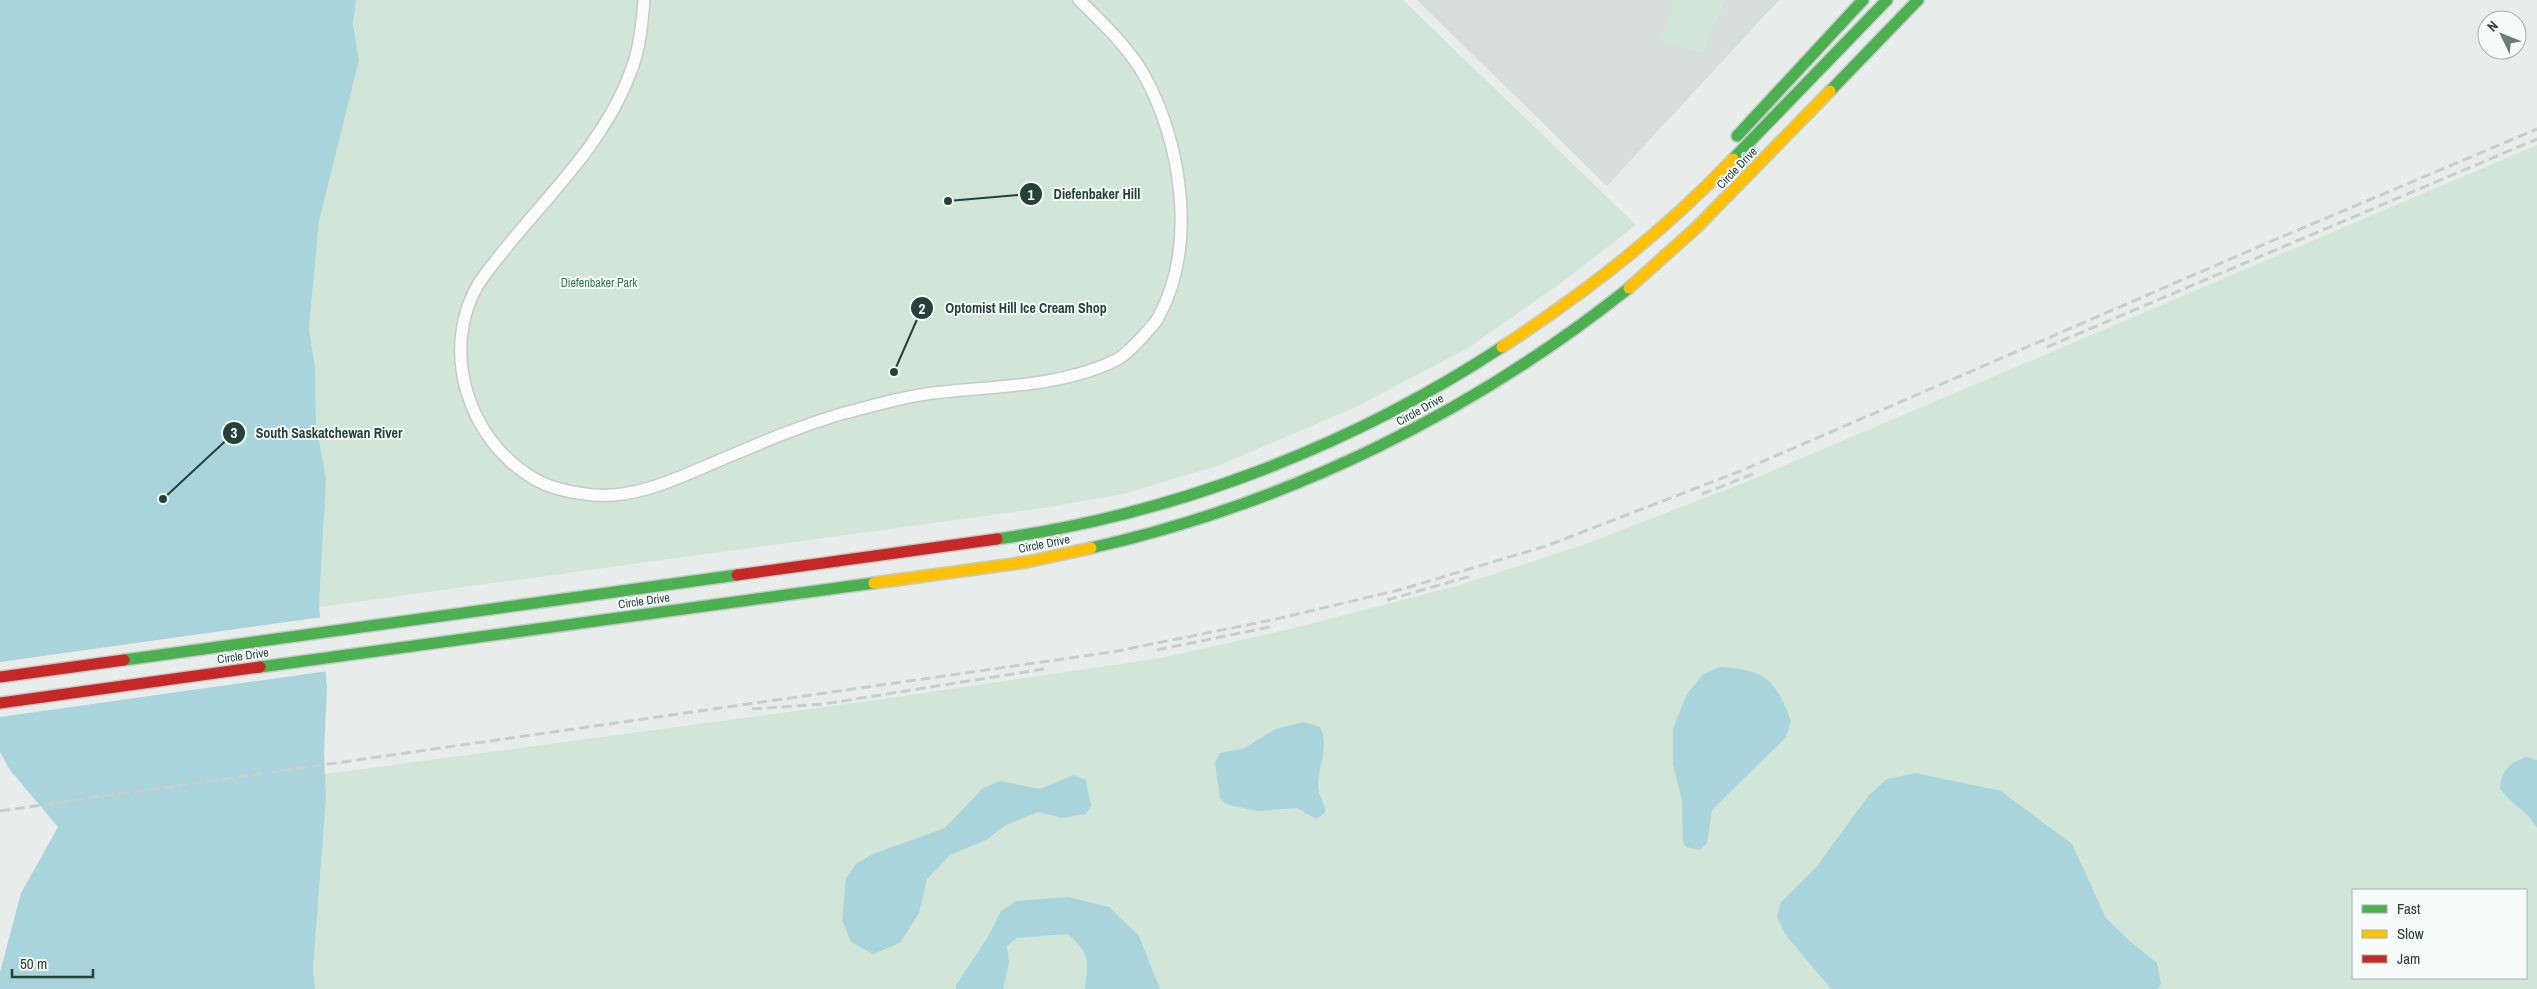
<svg xmlns="http://www.w3.org/2000/svg" width="2537" height="989" viewBox="0 0 2537 989" font-family="'Archivo Narrow',sans-serif">
  <style>
    .built { fill: #d6dedb }
    .green { fill: #d1e6d8; fill-rule: evenodd }
    .water { fill: #a9d4db }
    .pier { fill: #e8edeb }
    .lines { fill: none; stroke-linecap: round; stroke-linejoin: round }
    .street-casing { stroke: #c5cac8; stroke-width: 14 }
    .fast-casing { stroke: #c3ccc9; stroke-width: 14 }
    .slow-casing { stroke: #c3ccc9; stroke-width: 14 }
    .jam-casing { stroke: #c3ccc9; stroke-width: 14 }
    .street { stroke: #fcfcfc; stroke-width: 11 }
    .fast { stroke: #4caf50; stroke-width: 11 }
    .slow { stroke: #ffc107; stroke-width: 11 }
    .jam { stroke: #c62828; stroke-width: 11 }
    .rail { stroke: #c9cdcc; stroke-width: 3; stroke-dasharray: 10 5; stroke-linecap: butt }
    .labels { text-anchor: middle; stroke-width: 4; stroke-linejoin: round; paint-order: stroke }
    .street-label { font-size: 12px; fill: #24423a; stroke: #f7fbf9 }
    .park-label { font-size: 12px; fill: #2d7a4b; stroke: #f7fbf9 }
    .leader { fill: none; stroke: #24423a; stroke-width: 2 }
    .callout-dot { fill: #24423a; stroke: #f7fbf9; stroke-width: 2 }
    .mark-label { font-size: 15px; text-anchor: middle; font-weight: bold; fill: #fff }
    .callout-label { font-size: 14px; text-anchor: middle; font-weight: bold; fill: #24423a; stroke: #f7fbf9; stroke-width: 4; stroke-linejoin: round; paint-order: stroke }
  </style>
  <rect width="100%" height="100%" fill="#e8edeb"/>
  <path class="built" d="M1417,0H1779L1607,186Z"/>
  <path class="green" d="M356,0H1403L1636,225L1561,283L1468,348L1356,407L1220,465L1123,494L1050,507L319,607L324,518L316,424L315,368L309,328L319,222L359,60L353,24Z
    M1675,0H1725L1703,53L1660,41Z
    M2537,145V989H315L313,969L326,798L325,774L855,703L1161,658L1294,628L1460,585L1580,546L1746,482ZM2353,890H2526V978H2353Z"/>
  <path class="water" d="M0,0H356L353,24L359,60L319,222L309,328L315,368L316,424L326,479L319,607L327,687L324,753L326,798L313,969L315,989H0V972L21,893L58,827L10,770L0,752Z
    M1719,667C1765,670 1775,678 1791,721L1786,737L1712,810L1707,843L1700,850L1686,847L1683,843L1682,802L1673,764V729L1686,696L1702,675Z
    M1303,722L1320,727C1330,745 1318,767 1318,786C1318,796 1326,803 1325,813L1316,819L1297,808L1257,811L1226,804L1220,798L1215,763L1220,753L1242,749L1276,729Z
    M2527,757L2537,760V828C2526,809 2513,806 2500,789C2502,770 2508,763 2527,757Z
    M1916,773L2001,791L2072,844L2106,918L2131,942L2157,963L2161,984L2158,989H1831L1785,934L1777,917L1781,902L1817,866L1869,795L1887,779Z
    M1074,775L1086,780L1091,806L1086,814L1062,818L1038,812L1006,825L986,840L950,855L927,879L919,913L900,943L873,954L851,942L842,920L846,878L856,864L873,854L945,828L983,788L1000,781L1040,789Z
    M1068,897L1109,907L1139,936L1160,989H1085C1088,961 1091,953 1067,934L1017,938L1007,946L1009,962L1003,989H956V985L989,935L1001,911L1016,901Z"/>
  <path class="pier" d="M323,617L328,671L0,717V662Z"/>
  <g class="lines">
    <g class="street-casing">
      <path id="street" d="M644,0C642,24 640,48 631,71C601,154 529,211 479,283C439,349 468,440 533,478C549,488 574,493 593,495C636,499 680,477 718,461C758,444 800,426 841,414C868,407 898,398 926,394C987,386 1060,388 1116,360C1126,355 1136,344 1144,335C1149,329 1156,323 1159,316C1197,246 1182,143 1144,75C1128,47 1102,22 1079,0"/>
    </g>
    <g class="fast-casing">
      <path id="fast" d="M1830,91L1918,0
        M1737,136L1863,0
        M1733,159L1887,0
        M997,539C1176,514 1351,446 1502,347
        M1091,548C1287,504 1472,413 1629,288
        M124,660L737,575
        M260,667L874,583"/>
    </g>
    <g class="slow-casing">
      <path id="slow" d="M1629,288L1697,227L1830,91
        M1502,347C1585,293 1665,231 1733,159
        M874,583L1027,562L1091,548"/>
    </g>
    <g class="jam-casing">
      <path id="jam" d="M737,575L997,539
        M0,677L124,660
        M0,703L260,667"/>
    </g>
    <use href="#street" class="street"/>
    <use href="#fast" class="fast"/>
    <use href="#slow" class="slow"/>
    <use href="#jam" class="jam"/>
    <path class="rail" d="M2047,347L2537,139
      M1702,494L1753,474
      M1387,600L1471,576
      M1157,650L1275,626
      M752,709L824,704L1044,669
      M0,811L1112,652L1272,620L1399,590L1546,546L1743,470L2279,238L2537,129"/>
  </g>
  <g class="labels">
    <g class="street-label">
      <text transform="translate(1737 168) rotate(-46)" y="4">Circle Drive</text>
      <text transform="translate(1420 410) rotate(-29)" y="4">Circle Drive</text>
      <text transform="translate(1044 544) rotate(-11)" y="4">Circle Drive</text>
      <text transform="translate(644 601) rotate(-8)" y="4">Circle Drive</text>
      <text transform="translate(243 656) rotate(-8)" y="4">Circle Drive</text>
    </g>
    <g class="park-label">
      <text x="599" y="287">Diefenbaker Park</text>
    </g>
  </g>
  <path class="leader" d="M948 201L1031 194M894 372L922 308M163 499L234 433"/>
  <g class="callout-dot">
    <circle cx="948" cy="201" r="5"/>
    <circle cx="894" cy="372" r="5"/>
    <circle cx="163" cy="499" r="5"/>
    <circle cx="1031" cy="194" r="12"/>
    <circle cx="922" cy="308" r="12"/>
    <circle cx="234" cy="433" r="12"/>
  </g>
  <g class="mark-label">
    <text x="1031" y="200">1</text>
    <text x="922" y="314">2</text>
    <text x="234" y="438">3</text>
  </g>
  <g class="callout-label">
    <text x="1097" y="199">Diefenbaker Hill</text>
    <text x="1026" y="313">Optomist Hill Ice Cream Shop</text>
    <text x="329" y="438">South Saskatchewan River</text>
  </g>
  <rect x="2352" y="889" width="175" height="90" fill="#f7fbf9" stroke="#a3b1ad"/>
  <rect x="2362" y="905" width="25" height="8" fill="#4caf50" stroke="#a3b1ad"/>
  <text x="2397" y="914" font-size="15" fill="#24423a">Fast</text>
  <rect x="2362" y="930" width="25" height="8" fill="#ffc107" stroke="#a3b1ad"/>
  <text x="2397" y="939" font-size="15" fill="#24423a">Slow</text>
  <rect x="2362" y="955" width="25" height="8" fill="#c62828" stroke="#a3b1ad"/>
  <text x="2397" y="964" font-size="15" fill="#24423a">Jam</text>
  <g transform="translate(2502 35) rotate(313)"><circle r="24" fill="#f7fbf9" stroke="#a3b1ad"/>
  <path d="M0-4L9 19L0 12L-9 19Z" fill="#697e78"/>
  <text y="-8" font-size="14" font-weight="bold" text-anchor="middle" fill="#24423a">N</text>
  </g>
  <path d="M12 969v8h81v-8" fill="none" stroke="#24423a" stroke-width="2.5"/>
  <text x="20" y="969" font-size="15" fill="#24423a" stroke="#f7fbf9" stroke-width="4" paint-order="stroke">50 m</text>
</svg>
